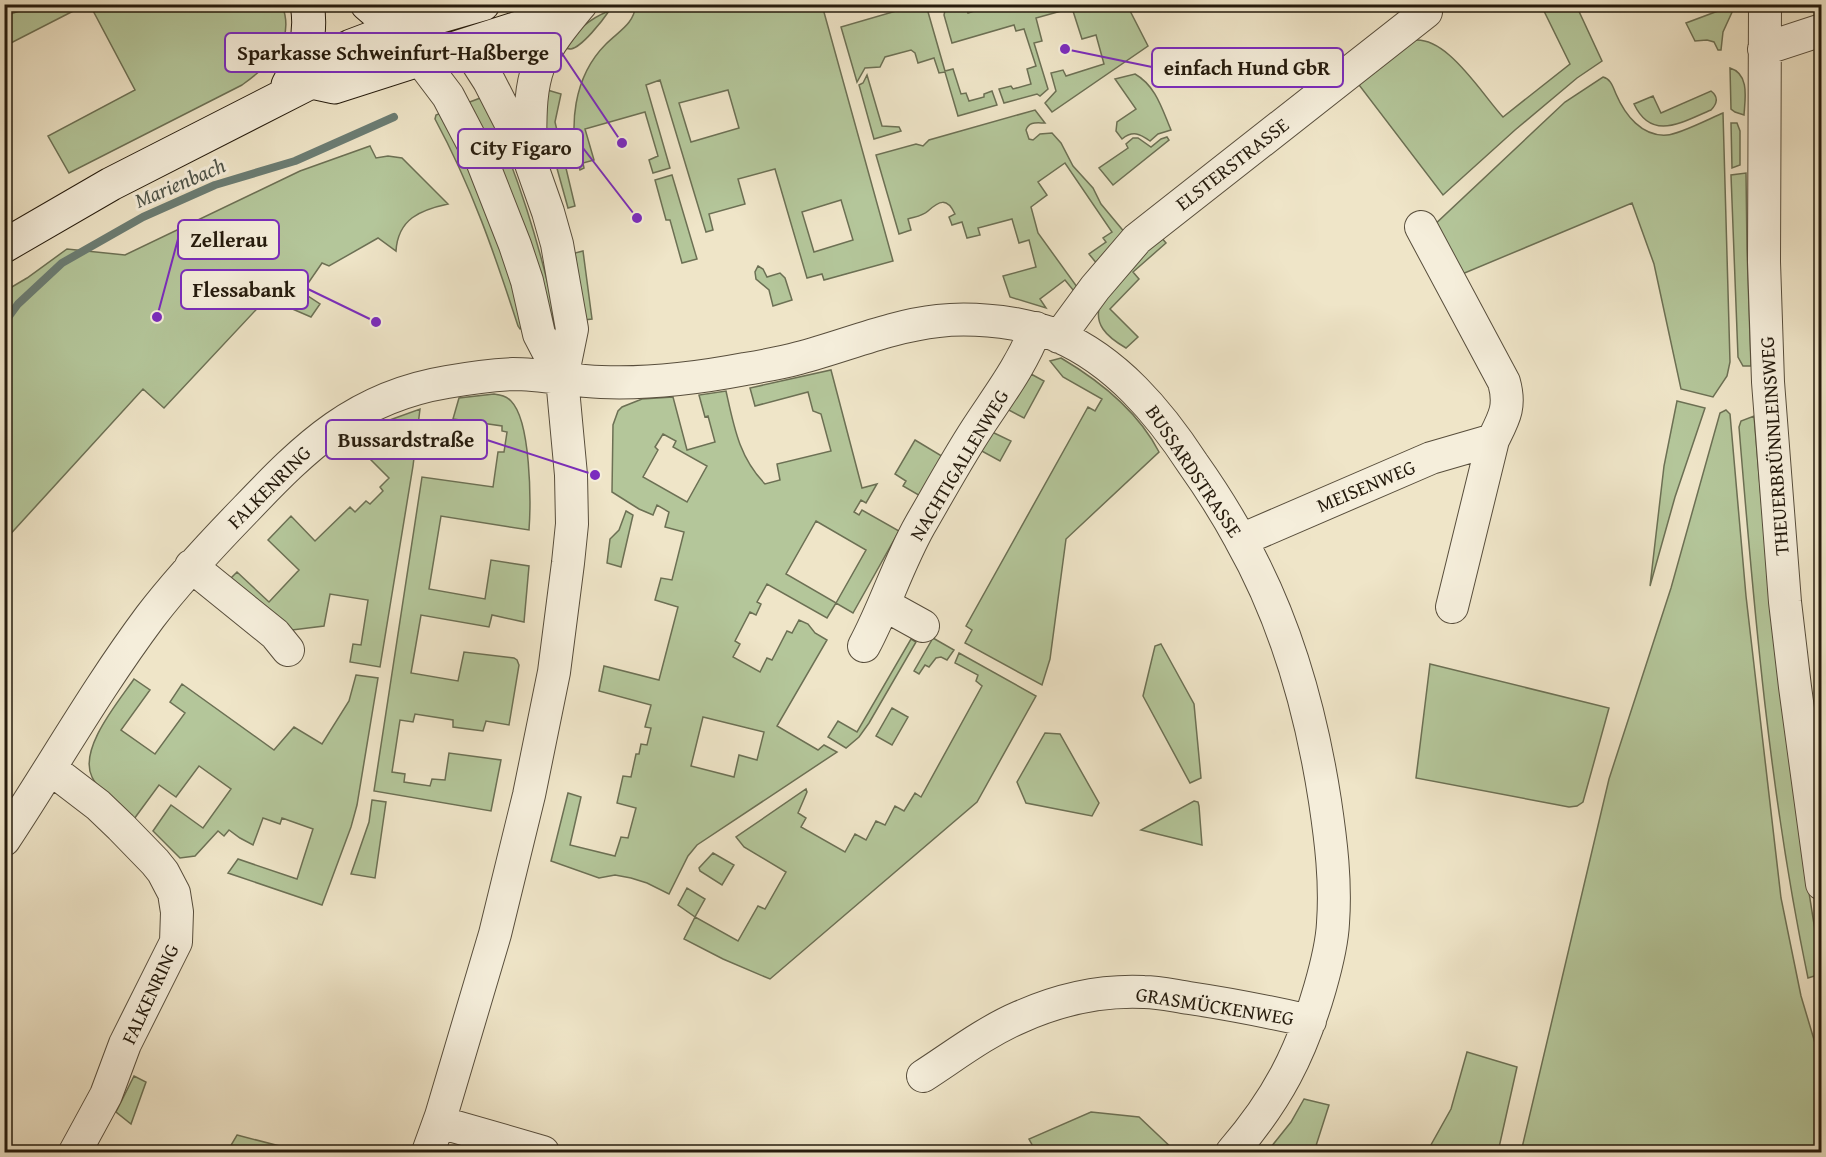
<svg xmlns="http://www.w3.org/2000/svg" width="1826" height="1157" viewBox="0 0 1826 1157" font-family="'Gentium Book Plus',serif">
  <style>
    .green { fill: #b4c69a; stroke: #6c7054; stroke-width: 1.5; fill-rule: evenodd }
    .lines { fill: none; stroke-linecap: round; stroke-linejoin: round }
    .stream { stroke: #6b7d74; stroke-width: 8 }
    .street-casing { stroke: #584e3c; stroke-width: 34 }
    .secondary-casing { stroke: #251b0d; stroke-width: 35 }
    .street { stroke: #f5eedb; stroke-width: 32 }
    .secondary { stroke: #f5eedb; stroke-width: 33 }
    .labels { text-anchor: middle; stroke-width: 6; stroke-linejoin: round; paint-order: stroke }
    .street-label { font-size: 20px; fill: #251b0d; stroke: #f5eedb }
    .water-label { font-size: 21px; font-style: italic; fill: #4e5449; stroke: #f5eedb }
    .leader { fill: none; stroke: #7b2cbf; stroke-width: 2 }
    .callout-dot { fill: #7b2cbf; stroke: #f5eedb; stroke-width: 2 }
    .callout { fill: #f5eedb; stroke: #7b2cbf; stroke-width: 2 }
    .callout-label { font-size: 21px; text-anchor: middle; font-weight: bold; fill: #251b0d }
  </style>
  <rect width="100%" height="100%" fill="#efe5c8"/>
  <filter id="stains"><feTurbulence type="fractalNoise" baseFrequency=".00333" numOctaves="4"/><feColorMatrix values="0 0 0 0 .2 0 0 0 0 .09 0 0 0 0 .02 0 0 0 .5 -.17"/></filter>
  <radialGradient id="worn" r=".72"><stop offset=".6" stop-color="#630" stop-opacity="0"/><stop offset="1" stop-color="#630" stop-opacity=".3"/></radialGradient>
  <path class="green" d="M39,4L85,5L5,46V16Z
    M920,4L926,5L945,71L953,69L961,94L966,93L969,101L984,97V94L992,91L997,105L958,116L945,72L939,73L934,58L918,63L915,53L911,50L885,57L880,67L865,68L857,82L841,27Z
    M90,5H282C296,41 270,65 242,85L69,173L48,136L135,90Z
    M636,5H822L893,261L824,280L822,274L807,278L775,169L738,179L745,204L709,214L713,230L706,232L660,80L646,85L670,168L653,173L649,160L658,156L645,112L585,129L594,160L583,163L584,168L580,170C568,127 573,77 606,44C620,30 633,25 636,5ZM728,90L739,128L691,142L679,103ZM841,200L853,240L814,252L802,212Z
    M951,5H965L968,13L990,6V5H1127L1148,46L1052,112L1045,103L1056,91L1051,73L1063,70L1066,76L1104,64L1096,35L1082,39L1072,8L1036,18L1042,41L1034,43L1048,89L1040,96L1037,94L1004,103L999,89L1011,86L1013,89L1031,84L1027,69L1036,66L1024,29L1016,31L1014,25L952,43L944,15L946,6Z
    M1541,5H1576L1602,61L1577,78L1515,130L1443,195L1356,81C1368,72 1395,46 1407,42C1443,28 1482,95 1503,117L1570,64Z
    M1734,5L1733,10L1723,32L1721,50H1718L1714,42L1707,40L1695,41L1686,23Z
    M609,11C603,20 582,47 571,49C570,49 563,48 562,48C576,32 588,19 609,11Z
    M1730,68C1750,74 1745,99 1744,115L1735,112L1731,109Z
    M1135,74C1156,86 1162,109 1171,130L1158,134L1150,141C1140,134 1133,130 1122,139L1116,131L1117,122L1136,109L1115,79Z
    M867,75L882,126L899,127L901,131L874,139L859,85L863,83Z
    M1603,77C1611,79 1613,87 1616,94C1625,115 1642,137 1667,135C1678,135 1711,118 1723,113L1730,362L1727,376L1713,397L1681,389L1654,264L1632,203L1455,277L1430,229L1565,102Z
    M544,89L561,94L555,122L575,206L568,208L548,136L544,116Z
    M1711,91C1719,97 1717,104 1711,110C1682,122 1652,142 1634,104L1653,96L1661,113Z
    M483,97C518,173 540,245 558,327L550,328L467,103Z
    M1035,110L1045,123C1037,123 1029,121 1026,130L1029,139L1033,140L1040,134L1052,133L1061,143L1073,166L1093,188L1101,204L1126,234L1098,265L1089,254L1106,242L1103,238L1112,232L1065,163L1038,182L1047,195L1031,207L1038,233L1080,291L1078,296L1065,280L1040,299L1046,308L1010,297L1003,276L1036,267L1029,240L1019,243L1012,219L978,228L980,235L967,238L962,222L952,225L949,217L955,214C947,197 939,201 928,211C923,216 914,217 908,219L911,230L899,234L876,155L916,144L923,146L929,140Z
    M441,113C458,148 476,182 489,218C503,254 514,291 524,328L520,329L518,326C494,252 472,188 435,119L436,115Z
    M1731,123H1737L1740,131V165L1732,168Z
    M1167,137L1169,140L1113,185L1099,168L1128,148L1126,144L1133,138H1138L1151,147L1161,139Z
    M370,146L376,158L388,156L402,158L448,204C420,210 398,219 396,251L378,238L329,266L322,263L302,292L320,304L311,317L267,298L164,408L143,389L5,540V291L27,278L67,249L125,255L300,171Z
    M1746,173L1747,249L1751,366H1743L1738,357L1731,175Z
    M672,175L697,259L682,263L670,220H666L655,180Z
    M1160,236L1166,243L1133,272L1139,279L1110,309L1138,337L1126,348C1107,337 1092,324 1101,301Z
    M583,251L592,319L584,320L575,253Z
    M758,266L763,269L767,277L780,273L785,278L792,300L773,306L769,290L756,279L755,272Z
    M1061,358C1100,381 1138,411 1159,452L1066,539L1050,659L1042,685L965,643L972,630L966,626L1078,425L1088,407L1095,411L1102,399L1063,377L1050,361Z
    M831,370L862,488L877,484L866,503L861,500L854,512L859,515L862,510L899,531L853,613L836,603L827,618L767,584L757,602L761,604L756,615L750,612L735,641L740,644L733,657L760,672L767,658L772,660L787,631L792,633L799,620L808,624L815,633L827,640L777,726L818,750L824,745L837,752L697,845L688,856L669,894L647,883L631,878L615,875L599,878L551,861L568,793L581,797L570,845L615,856L621,837L628,838L636,808L617,803L623,776L631,777L636,754H639L641,744L647,745L651,728L645,727L651,705L599,691L604,666L659,680L678,607L655,600L661,578L672,580L684,532L665,527L669,512L657,505L653,515L639,509L612,492L613,425L618,411L622,407L642,399L673,397L687,450L715,442L708,416L705,417L699,395L726,391C734,427 739,457 765,484L780,480L777,464L831,451L821,414L813,411L808,392L755,406L750,388ZM663,434L676,441L673,447L707,466L687,502L643,477L658,450L655,447ZM816,521L866,550L836,603L786,574ZM703,717L764,732L757,760L739,755L734,777L691,766Z
    M1031,374L1044,381L1024,418L1005,408Z
    M494,394C501,395 506,396 511,401C531,421 531,502 529,530L441,516L429,589L485,599L491,560L529,566L524,622L492,615L489,627L421,615L411,673L458,681L464,652L514,658L517,660L519,665L509,725L486,721L483,731L453,727V720L415,714L413,722L400,720L392,772L405,774L404,782L430,786L432,779L445,780L449,753L501,760L491,811L374,791L422,477L493,487L498,452H504L507,432L502,431V426L453,419L459,398Z
    M1677,401L1705,408L1675,497L1650,586L1664,466Z
    M420,409L413,466L380,667L350,662L353,644L361,645L368,600L330,594L324,626L292,630L259,604L231,578L237,572L269,602L299,570L268,540L291,516L315,541L350,507L355,512L366,501L370,504L383,491L380,487L389,478L360,449L365,444L358,438L387,421Z
    M1726,410L1730,414L1746,596L1781,898L1801,996L1821,1063V1152H1521L1609,779L1671,588L1720,413Z
    M1754,416C1769,600 1789,783 1821,965V974L1808,978C1770,797 1754,611 1739,427L1741,421Z
    M990,431L1011,441L1000,461L978,449Z
    M915,440L945,458L922,497L903,486L906,481L895,474Z
    M626,511L633,515L621,567L607,563L610,539L619,530Z
    M933,638L954,650L947,660L941,657L936,658L929,667L925,665L919,674L914,671Z
    M911,639L916,642L869,723L859,737L846,748L828,737L838,721L857,732Z
    M1161,644L1194,704L1201,778L1190,783L1143,696L1155,646Z
    M959,653L1036,696L977,802L770,979L723,959L684,939L695,917L678,905L687,888L705,899L695,917L738,941L758,906L765,909L786,872L744,847L736,837L806,789L807,792L798,813L806,818L801,827L845,852L855,834L866,840L876,821L885,825L895,806L904,811L915,793L921,797L982,686L976,681L978,675L955,663Z
    M1430,664L1609,708L1583,802L1577,806L1569,807L1416,778Z
    M356,675L378,678L357,805L351,827L322,905L228,873L238,859L297,879L313,829L282,818L280,824L263,818L253,845L240,838L229,830L224,836L218,831L195,856L180,858L153,831L171,805L203,828L231,789L199,766L176,797L159,785L134,819C122,807 99,792 92,777C78,749 119,701 134,679L150,690L121,730L155,754L185,713L170,702L182,684L274,750L294,727L322,744L349,701Z
    M892,708L908,717L892,745L876,736Z
    M1045,733L1060,734L1099,803L1092,816L1026,803L1017,782Z
    M372,800L386,802L375,878L351,874L369,822Z
    M1194,801L1198,802L1199,806L1202,845L1141,830Z
    M713,853L734,865L722,885L700,871L699,868Z
    M1467,1052L1517,1067L1498,1152H1427L1451,1109Z
    M134,1076L146,1082L131,1124L116,1112Z
    M1304,1099L1329,1105L1314,1152H1267L1291,1122Z
    M1091,1112L1139,1117L1176,1152H1036L1029,1139Z
    M237,1135L299,1151L306,1152H227Z"/>
  <g class="lines">
    <path class="stream" d="M4,323L18,304L62,263L143,217L215,185L295,161L394,117"/>
    <g class="street-casing">
      <path id="street" d="M1765,4L1764,262L1768,382L1785,602L1795,687L1822,884
        M1764,49L1822,30
        M420,59L448,96L482,161L515,245L527,281L539,334L562,378
        M530,157C531,127 528,94 539,65C548,43 566,22 581,4
        M1421,227L1504,382C1511,407 1504,418 1493,440
        M1059,337L1095,288L1137,239L1426,12
        M1241,540L1431,458L1493,440L1452,607
        M191,566L275,634L288,650
        M885,605L923,626
        M864,646C885,607 898,564 920,525C938,494 956,461 976,430C998,396 1021,367 1036,328
        M51,769L98,805L121,827L155,862L163,872L174,893L177,912L176,942L125,1044L106,1095L75,1152
        M4,840C53,766 97,688 150,617C179,579 212,544 246,509C306,446 356,397 447,382C469,378 491,375 513,374C542,374 572,381 601,382C649,384 698,378 745,369C763,366 781,363 799,358C845,346 891,326 938,321C964,318 990,320 1015,324C1030,327 1044,330 1058,336C1116,361 1159,412 1193,464C1210,488 1226,513 1240,539C1286,620 1311,710 1325,801C1331,841 1336,882 1333,923C1332,945 1326,967 1320,988C1301,1054 1277,1100 1232,1152
        M923,1076C954,1056 985,1032 1020,1017C1058,1000 1102,990 1144,992C1159,992 1175,996 1189,998C1230,1004 1270,1012 1310,1021
        M439,1122L543,1152
        M428,1152L441,1116L495,934L529,795L554,672L568,563L572,524L571,475L562,378L572,329L557,244L548,212L530,161L489,81L466,45"/>
    </g>
    <g class="secondary-casing">
      <path id="secondary" d="M367,4L396,29L407,43
        M311,82L334,87L543,20L568,4
        M288,85C303,57 313,37 307,4
        M4,246L111,184L311,82L324,59L351,46L396,29L483,4"/>
    </g>
    <use href="#street" class="street"/>
    <use href="#secondary" class="secondary"/>
  </g>
  <g class="labels">
    <g class="street-label">
      <text transform="translate(1232 164) rotate(-38)" y="7">ELSTERSTRASSE</text>
      <text transform="translate(1774 446) rotate(-94)" y="7">THEUERBRÜNNLEINSWEG</text>
      <text transform="translate(959 465) rotate(-59)" y="7">NACHTIGALLENWEG</text>
      <text transform="translate(1194 471) rotate(56)" y="7">BUSSARDSTRASSE</text>
      <text transform="translate(1366 486) rotate(-23)" y="7">MEISENWEG</text>
      <text transform="translate(269 487) rotate(-45)" y="7">FALKENRING</text>
      <text transform="translate(150 994) rotate(-65)" y="7">FALKENRING</text>
      <text transform="translate(1215 1006) rotate(9)" y="7">GRASMÜCKENWEG</text>
    </g>
    <g class="water-label">
      <text transform="translate(180 183) rotate(-23)" y="7">Marienbach</text>
    </g>
  </g>
  <path class="leader" d="M622 143L561 52M1065 49L1152 67M637 218L583 148M157 317L178 239M376 322L308 289M595 475L487 440"/>
  <g class="callout-dot">
    <circle cx="622" cy="143" r="6"/>
    <circle cx="1065" cy="49" r="6"/>
    <circle cx="637" cy="218" r="6"/>
    <circle cx="157" cy="317" r="6"/>
    <circle cx="376" cy="322" r="6"/>
    <circle cx="595" cy="475" r="6"/>
  </g>
  <g class="callout">
    <rect x="225" y="33" width="336" height="39" rx="6"/>
    <rect x="1152" y="48" width="191" height="39" rx="6"/>
    <rect x="458" y="129" width="125" height="39" rx="6"/>
    <rect x="178" y="220" width="101" height="39" rx="6"/>
    <rect x="181" y="270" width="127" height="39" rx="6"/>
    <rect x="326" y="420" width="161" height="39" rx="6"/>
  </g>
  <g class="callout-label">
    <text x="393" y="60">Sparkasse Schweinfurt-Haßberge</text>
    <text x="1247" y="75">einfach Hund GbR</text>
    <text x="521" y="155">City Figaro</text>
    <text x="229" y="247">Zellerau</text>
    <text x="244" y="297">Flessabank</text>
    <text x="406" y="447">Bussardstraße</text>
  </g>
  <rect width="1826" height="1157" fill="none" stroke="#efe5c8" stroke-width="24"/>
  <rect x="6" y="6" width="1814" height="1145" fill="none" stroke="#251b0d" stroke-width="3"/>
  <rect x="12" y="12" width="1802" height="1133" fill="none" stroke="#251b0d" stroke-width="1.5"/>
  <rect width="100%" height="100%" filter="url(#stains)"/>
  <rect width="100%" height="100%" fill="url(#worn)"/>
</svg>
